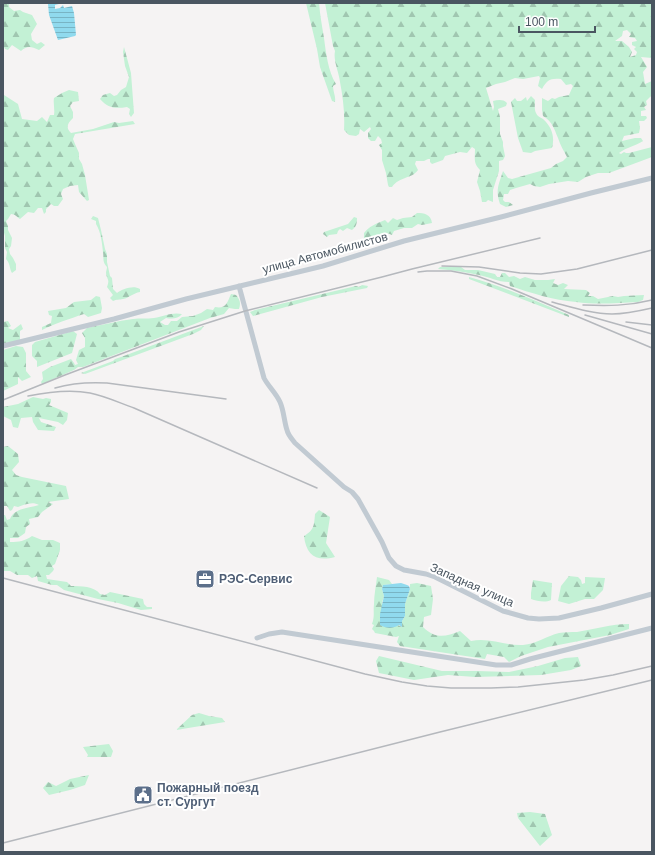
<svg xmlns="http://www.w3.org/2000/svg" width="655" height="855" viewBox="0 0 655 855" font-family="Arial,sans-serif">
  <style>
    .forest { fill: url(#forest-firs); fill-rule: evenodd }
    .water { fill: url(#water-rules) }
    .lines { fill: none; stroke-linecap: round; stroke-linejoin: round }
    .minor { stroke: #c1cad2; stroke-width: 5 }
    .rail { stroke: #b5b8bd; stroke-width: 1.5 }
    .labels { text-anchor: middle; stroke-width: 4; stroke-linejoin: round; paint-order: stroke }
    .street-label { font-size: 12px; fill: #4a5661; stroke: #fff }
    .service-label { font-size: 12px; font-weight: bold; fill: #4e5e75; stroke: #fff; text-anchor: start }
  </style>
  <defs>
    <pattern id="forest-firs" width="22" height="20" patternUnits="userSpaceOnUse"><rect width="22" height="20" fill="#c3f1d5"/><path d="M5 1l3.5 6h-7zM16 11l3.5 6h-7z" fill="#a0c6b0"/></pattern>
    <pattern id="water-rules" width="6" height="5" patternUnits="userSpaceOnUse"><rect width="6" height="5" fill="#90daee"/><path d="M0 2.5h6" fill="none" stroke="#78b4c4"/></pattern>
  </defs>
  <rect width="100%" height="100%" fill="#f5f3f3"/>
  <path class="forest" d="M3,3H9V7L14,11L20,10L23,12L32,15L37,24L31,34L32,40L37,44L41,42L45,45L39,50C31,47 28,45 21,51L12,45L8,50L5,49L3,45Z
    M306,3H319C320,15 322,26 324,38C326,53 328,71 336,84L333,86C333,92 336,96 335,102L332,101L320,67L317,49Z
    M325,3H652V58L641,57L647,67L643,72L645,84L652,81V95L646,101L647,105L644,107L646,110L641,111V116H646L647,118L644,121H639L640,128L639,133L624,136L622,141L635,138H641L643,141C635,146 627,147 619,153L621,154L624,152L626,153H629L652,147V157L609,173H598L586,177L578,182L568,181L549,184L540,187L534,186L530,184L516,188L510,190L508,194H504L503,200L505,202H509L513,205L506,207L500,204C495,190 499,184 503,171L508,178L512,179L551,168L556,164L563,161L567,157C564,151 560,145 558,138C554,129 553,122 543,116L542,110V98L548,101L552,98L555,99L559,97L569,95L573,86L571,84L566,85L561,79C550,78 547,80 542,89L538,86L540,78L539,76L523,79L515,78L505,82L496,84L486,88L493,111L494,107L493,101C498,100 503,99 507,103L506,106L498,109L500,117V134L503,142V146L505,156L503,160L499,161V171L493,190V202L488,200L486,202H482L480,191L477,182L480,170C473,163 475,158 475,149L472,147L467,153L460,152L445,156L443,160L432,164L430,162V159H428L424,161H416L415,164L418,170C412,179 400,176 392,187H389L388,185L386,173L382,160V150L379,145L382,143L381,139L378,136L375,141H371L368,138V133L371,129L370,127L364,132L360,129L359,134L356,136L349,135L344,130C345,114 343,98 340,82C339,72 333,61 335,51L333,46ZM627,30L631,34L629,37L635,38L637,41L632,42V45L636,47L634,49L637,52L636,55L630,57L632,52L629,47L622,41H615L622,36L623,31Z
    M124,47L131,73L134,113L131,117L129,114L130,109L127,107C115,109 108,108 100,99L103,95L110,93L114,96L117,95L121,90L126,87L129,77L125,66L123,52Z
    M69,90L78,92L79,101L73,102L70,106L73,112V118C68,123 65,127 71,133L93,129L114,122L119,123L133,121L135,124L75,134L73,139L75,144L79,153V159L82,164L85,175L89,200L87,201L79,192L78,185L70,186L63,189L61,194L63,199L58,206H54L51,204L46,209V212L44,214L42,208H38L34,213L28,212L20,219C17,217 15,214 11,214L8,219L6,221L8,226V230L12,238L11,246L9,249L10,254L13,258L16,264V270L12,273C9,268 11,265 6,259L7,252L5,248V236L3,229V94L4,95L18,104L22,119L37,121L42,117L47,122L50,115H54C55,109 53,104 54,98L62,93Z
    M531,96L535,100C535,104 534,109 536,113C537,116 540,117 543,119C552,127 555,137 552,148L535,151L531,153L523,152L518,138L511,102L515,98L517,101H521L526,97L527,101Z
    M417,213C424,213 431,214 432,223L422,225L418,224L412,228H404L394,231L392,235L387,233L381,234L379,238L373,237L369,241L364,240V233C370,226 375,224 385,220L388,223L393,218L397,220L403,218L412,217Z
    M93,216L98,218L101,230L105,249L107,254V262L110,276L112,278L113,289L117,293C123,289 133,285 140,289V292C133,293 129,298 123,299C119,300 117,299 113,301L110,298L113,295L107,287C110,279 107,280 106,273C106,271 107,269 107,267C102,262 104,258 103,252C102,243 101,232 96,224V221L91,219Z
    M354,217L357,218C357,224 356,227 352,230L347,228L343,231L340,229L338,231L337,234L329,235L327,237L323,234L324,232L348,224Z
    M440,267H461L465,270H478L495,274L497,277H500L502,273H505L509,277L514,276L520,279L525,277L535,280H548L555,279L553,283L558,285L563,283L568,285L564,289L586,290L590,293L588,296H593L598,299L613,296L618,297L624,296L644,295L643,300L638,302C618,303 596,305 576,302C553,300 531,293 510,286L509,282C497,282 490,277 479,275C465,272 452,270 438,269Z
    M469,277C503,286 536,301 569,315V317L469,279Z
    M362,285L368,286L367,288L322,297L253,316L250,312L255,310L356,286L359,287Z
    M231,294L236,295C240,300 241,303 239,309H235L229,308L224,314L210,318L83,367H78L74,370L42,384L41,382L43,379L42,372L50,367L71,359L74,363L75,365L78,364L76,360L79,350L85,347V338L82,333L87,328C102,325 117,321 133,319C140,318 147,319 154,318C164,316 172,312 182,314C178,319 172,319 166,318L160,322L165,325H168L171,321H177L182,317L193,316L201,313L207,309L213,310L215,307C226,309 227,303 231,294Z
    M96,296L100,297L102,308L101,313L88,317L84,314C69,319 56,323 42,330V327L51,323L52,316L49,315L48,311L66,308L74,302L91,300Z
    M8,321L11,326L8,328L13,330L21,324L23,329L20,331V341L3,345V322Z
    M204,326L201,330L193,334L85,374L81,373L113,361L115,359L121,357Z
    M73,331L77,334L72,353L37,367V361L32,356V345L35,342Z
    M16,346L23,347L26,353V371L31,377L22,381L18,377V384L3,391V350Z
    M33,397L43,399L46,398L51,399V402L49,405L68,413L67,420L63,425L58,422L39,418L41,422L56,427L54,431L38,430L33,422L32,417L21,418L18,428L13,427L11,420L3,416V407L18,404Z
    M8,446L18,454L19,462L12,470L16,475L22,477L66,486L69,499L48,502L53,504L42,512L38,517L29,519L30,524L26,527L25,533L18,538H10V542C19,542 25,541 32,536L42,540H53L60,543V550L55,564L52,566L54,569L53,571L49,575H46L47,579L67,582L71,586C81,586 94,586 100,594L105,595L110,592L143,599L144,604L147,607H152V609L141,610L118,603L98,599L64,590L57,585H52L38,581L37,576L32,578L28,575H17L10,571H3V515H5L7,520L10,519C14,508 29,508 39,505C32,501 24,505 18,507L14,506L12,510L10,511L7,506H3V447Z
    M319,510L330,517L326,543L335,557C316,562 306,555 304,536C314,530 314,526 315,514Z
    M569,576L578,577L581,580L582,584L585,583V577L605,578L603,590L594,599H585L569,604L558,601L561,586Z
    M377,577L389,580L392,584L383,585L382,589L384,596L382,603L398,625L402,627V621L405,616V604L410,589V584L417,583L431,586L433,599L431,615L424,617L423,627C435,639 445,637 460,631L471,641C489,637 506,646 523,645C536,644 547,636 559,633C564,632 571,632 577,632C595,629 611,624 629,624V629L610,635L548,647L521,656L509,662L504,657L487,654L485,659L400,646L397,642L399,636L396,637L375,633L374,631L372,629L374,625L372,624C375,615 373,613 374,604C374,595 376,586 377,577Z
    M533,580L552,583L551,600C545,603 537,601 531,599V593Z
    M379,656L442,671H477L509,672L538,666L565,658L578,657L581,666L571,670L541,675L475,677L448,675L414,680L379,673L376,661Z
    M199,713L209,716L222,718L225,722L176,730L192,715Z
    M109,744L113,751L111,757H87L88,755L83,747Z
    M89,775L85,785L70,790L49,795L43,788L48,782L56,786L70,779Z
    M530,812L545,814L552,835L540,846L518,818L517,813Z"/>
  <path class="water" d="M53,3H63L55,5V9L60,8L63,5L64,8L72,6L74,13L76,35L75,36L58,40L49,15L48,4Z
    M401,583L407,585L409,586L410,589L405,604V616L402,621V627L399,625C393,629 385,628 380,625V614L384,596L382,589L383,585Z"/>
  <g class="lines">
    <path class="minor" d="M239,286L264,378C268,386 276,393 280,402C284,411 284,421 287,430C288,435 292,439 295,443L344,487L352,492L358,499L382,542L389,558L396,566L404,570L426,574L435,577L503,611L528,618L539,619L559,618L601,608L652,594
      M3,346L114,319L186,299L323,266L404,241L501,217L591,193L652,178
      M257,638L269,634L282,632L496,665H511L530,659L652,628"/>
    <path class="rail" d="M442,266L479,267L520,273L541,274L577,269L652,250
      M418,272L427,271H451L477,276L512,289L652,348
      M552,302C571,307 592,314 612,314C626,314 639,311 652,308
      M583,305C608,306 628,306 652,300
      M585,315L652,334
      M626,322L652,325
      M55,388C72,383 89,382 107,383L226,399
      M28,396C48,392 69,389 90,393C105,396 120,403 134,408L317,488
      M3,400L65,375L179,332L245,311L382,277L412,269L540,238
      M3,578L365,674L402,682L427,686L451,688H491L518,687L584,680L613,675L652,666
      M3,843L440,732L652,680"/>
  </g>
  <defs>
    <g id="office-square" transform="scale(1)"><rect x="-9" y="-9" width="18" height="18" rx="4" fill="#5c6f8a" stroke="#fff"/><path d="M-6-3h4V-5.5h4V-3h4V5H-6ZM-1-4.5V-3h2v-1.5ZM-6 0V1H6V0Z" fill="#fff"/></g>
    <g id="civic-square" transform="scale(1)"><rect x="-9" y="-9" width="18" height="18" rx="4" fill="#5c6f8a" stroke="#fff"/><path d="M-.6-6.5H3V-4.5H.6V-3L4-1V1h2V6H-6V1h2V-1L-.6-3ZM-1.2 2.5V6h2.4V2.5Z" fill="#fff"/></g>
  </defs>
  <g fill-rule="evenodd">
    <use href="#office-square" x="205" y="579"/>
    <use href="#civic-square" x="143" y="795"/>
  </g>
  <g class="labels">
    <g class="street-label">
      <text transform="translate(325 253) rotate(-15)" y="4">улица Автомобилистов</text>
      <text transform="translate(472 585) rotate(24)" y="4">Западная улица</text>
    </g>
    <g class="service-label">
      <text x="219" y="583">РЭС-Сервис</text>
      <text x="157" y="792">Пожарный поезд<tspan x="157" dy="14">ст. Сургут</tspan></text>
    </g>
  </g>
  <rect width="655" height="855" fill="none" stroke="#4a5661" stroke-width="8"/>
  <path d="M519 26v6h76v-6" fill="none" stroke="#4a5661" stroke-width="2"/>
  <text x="525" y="26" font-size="12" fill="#4a5661" stroke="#ffffff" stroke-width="3" paint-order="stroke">100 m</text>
</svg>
